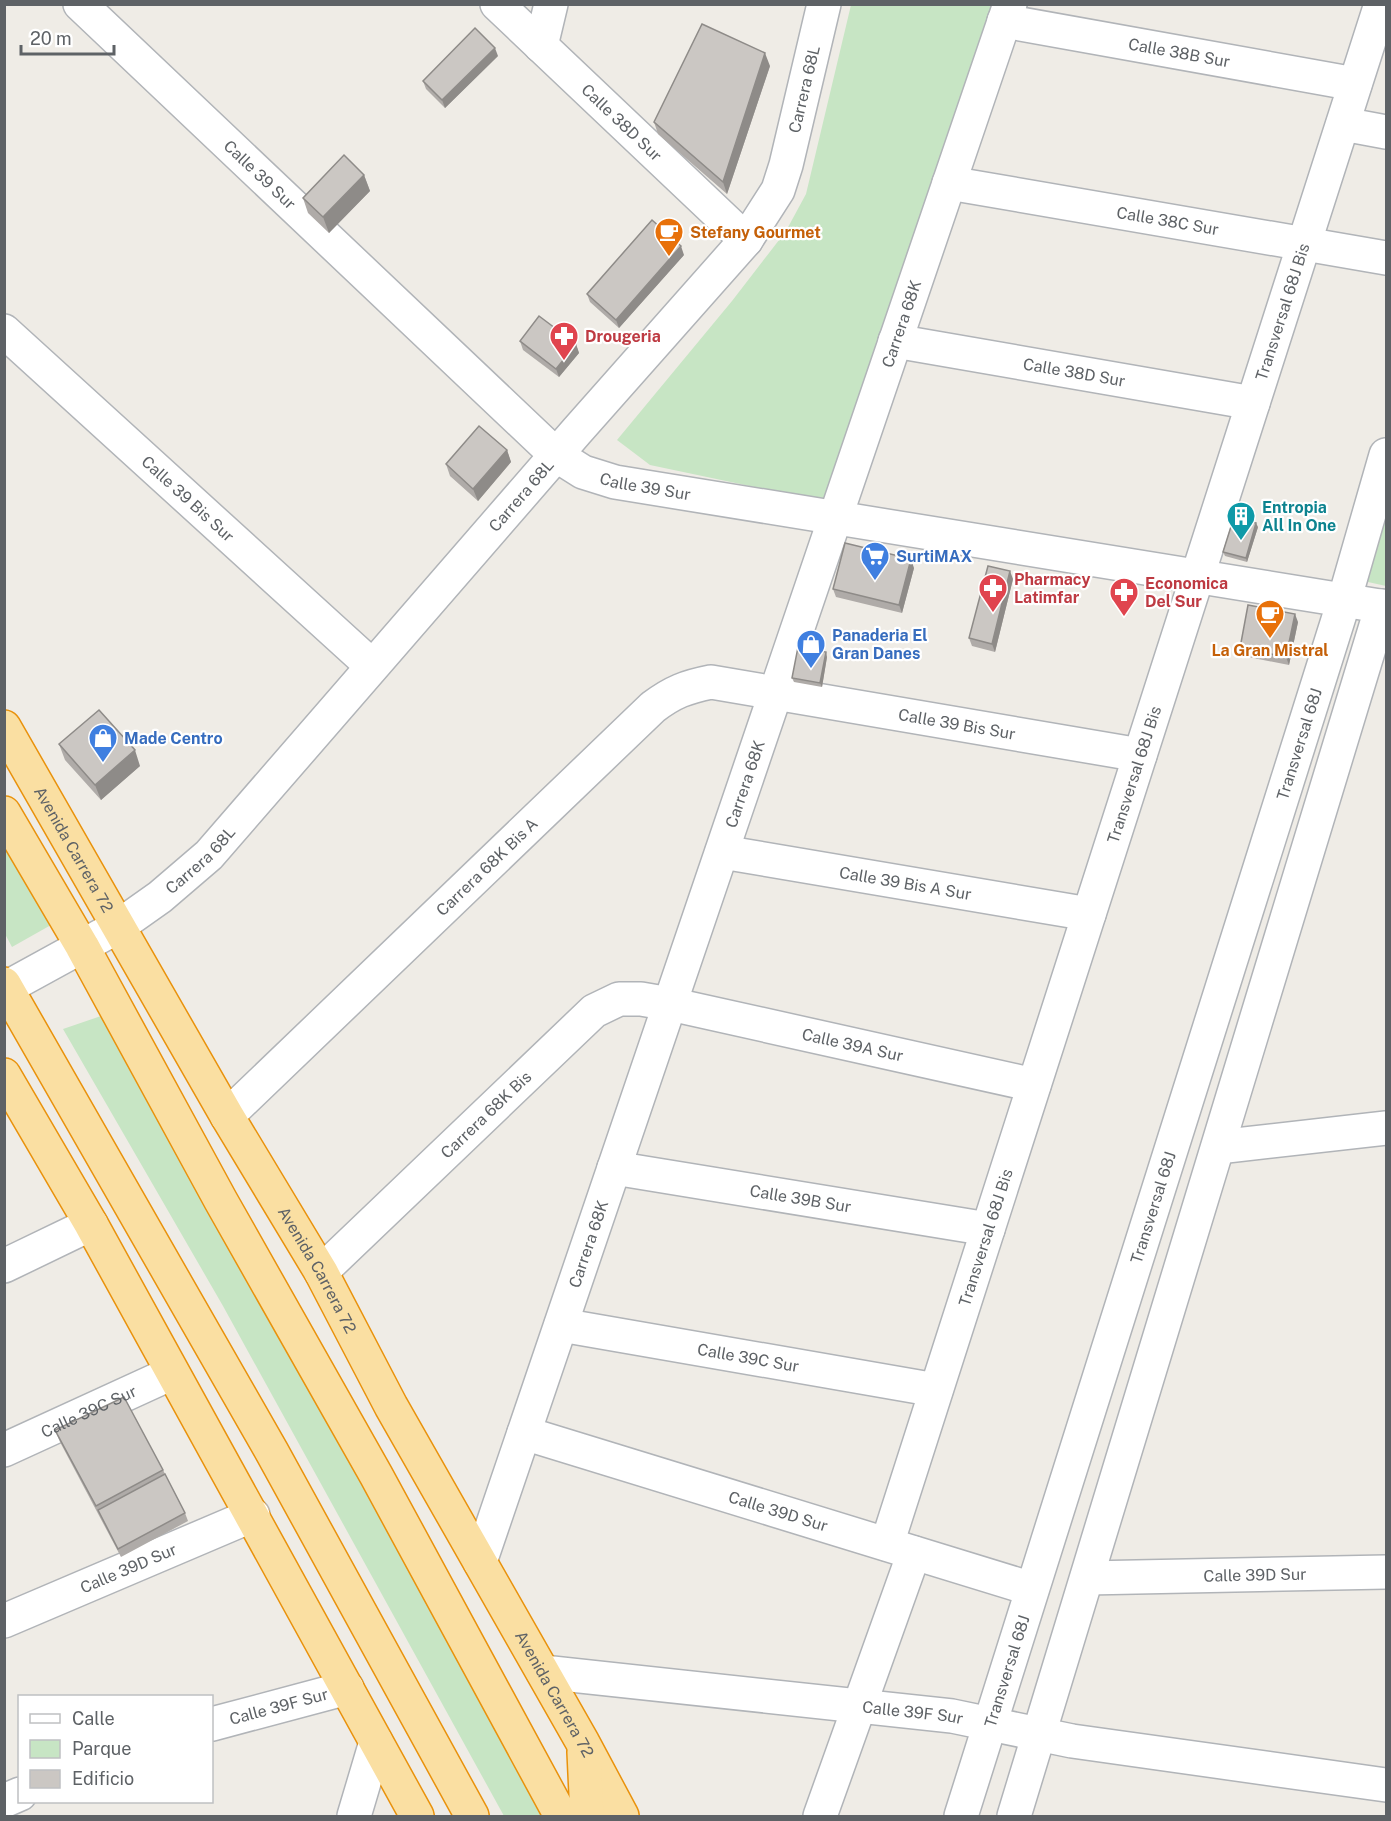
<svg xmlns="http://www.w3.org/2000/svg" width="1391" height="1821" viewBox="0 0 1391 1821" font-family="'Public Sans',sans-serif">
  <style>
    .green { fill: #c7e5c4 }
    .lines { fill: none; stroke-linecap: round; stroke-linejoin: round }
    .minor-casing { stroke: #b1b4b8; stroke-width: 36 }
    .tertiary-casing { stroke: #b1b4b8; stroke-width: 36 }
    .trunk-casing { stroke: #e9920c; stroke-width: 36 }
    .minor { stroke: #fff; stroke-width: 33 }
    .tertiary { stroke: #fff; stroke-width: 33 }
    .trunk { stroke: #fadfa2; stroke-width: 33 }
    .wall { fill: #afaba8 }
    .shaded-wall { fill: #8e8b88 }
    .building { fill: #cbc7c3; stroke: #8e8b88; stroke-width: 1.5 }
    .labels { text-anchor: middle; stroke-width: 4.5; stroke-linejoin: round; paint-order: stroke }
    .street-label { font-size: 16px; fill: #5e6266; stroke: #fff }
    .food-label { font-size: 16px; font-weight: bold; fill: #c56008; stroke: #fff; text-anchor: start }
    .health-label { font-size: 16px; font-weight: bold; fill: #be3a42; stroke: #fff; text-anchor: start }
    .culture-label { font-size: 16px; font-weight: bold; fill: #0d838f; stroke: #fff; text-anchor: start }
    .shop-label { font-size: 16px; font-weight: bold; fill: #366cbe; stroke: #fff; text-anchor: start }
  </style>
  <rect width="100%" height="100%" fill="#efece6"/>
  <path class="green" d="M851,5H999L830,503L650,465L617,440L732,301L786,231L806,194Z
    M1386,488V586L1359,580Z
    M4,845L51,925L12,947L5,934Z
    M101,1016L480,1693L545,1816H504L223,1306L63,1029Z"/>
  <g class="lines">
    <g class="minor-casing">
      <g id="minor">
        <path id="s1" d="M80,4L556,455"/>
        <path id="s2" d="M497,4L746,240"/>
        <path id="s3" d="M1004,21L1355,84"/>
        <path d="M541,46L551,4"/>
        <path d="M1343,124L1386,132"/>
        <path id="s4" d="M949,183L1386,258"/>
        <path id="s5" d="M4,331L372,666"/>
        <path id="s6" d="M895,341L1253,403"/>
        <path id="s7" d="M722,852L1089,914"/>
        <path id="s8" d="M227,1116L653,707C673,692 686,687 711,682L1140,755"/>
        <path d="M1218,1147L1386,1128"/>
        <path id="s9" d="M614,1168L988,1229"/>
        <path d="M4,1266L91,1224"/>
        <path id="s10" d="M321,1272L594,1011L619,999H641L670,1004L1034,1085"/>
        <path id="s11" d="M561,1325L936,1390"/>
        <path id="s12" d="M524,1433L1032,1589"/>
        <path id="s13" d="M4,1450L172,1373"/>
        <path id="s14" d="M887,1544L1381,4"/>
        <path id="s15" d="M480,1562L1010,4"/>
        <path id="s16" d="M1087,1578L1386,1572"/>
        <path id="s17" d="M4,1621L253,1515"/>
        <path id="s18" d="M543,1672L952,1716L1072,1741L1386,1785"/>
        <path id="s19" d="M212,1724L347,1688"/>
        <path d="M4,1801L20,1794"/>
        <path d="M354,1816L376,1742"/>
        <path d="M820,1816L914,1553"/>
        <path id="s20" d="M961,1816L1344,601L1386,455"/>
        <path d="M1014,1816L1382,606"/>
      </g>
    </g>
    <g class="tertiary-casing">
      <g id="tertiary">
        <path id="s21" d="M556,455L583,472L615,482L1386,607"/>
        <path id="s22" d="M4,989L119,926L160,897L209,855L576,432L746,240L778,190L786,165L824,4"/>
      </g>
    </g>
    <g class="trunk-casing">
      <g id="trunk">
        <path id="s23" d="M4,727L227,1116L321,1272L391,1406L583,1743L622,1816"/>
        <path d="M4,813L82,946L221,1201L376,1475L561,1816"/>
        <path d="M4,984L272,1452L472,1816"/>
        <path d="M4,1075L91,1224L417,1816"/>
        <path d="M584,1752L587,1816"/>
      </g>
    </g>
    <use href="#minor" class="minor"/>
    <use href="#tertiary" class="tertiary"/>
    <use href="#trunk" class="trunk"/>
  </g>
  <path class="wall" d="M498,56L445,108L426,89L423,81Z
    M770,66L727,194L658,134L654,122Z
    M364,175L370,191L329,233L308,213L303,198Z
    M684,255L619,328L590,302L587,294Z
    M520,341L576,344L579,353L559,377L523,350Z
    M507,450L511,462L478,501L450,476L446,464Z
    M1258,527L1247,562L1225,556L1223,552Z
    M914,568L902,613L836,597L833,589Z
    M1013,579L995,652L972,646L969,638Z
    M1298,622L1289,665L1243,656L1240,648Z
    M827,657L822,687L794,682L792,678Z
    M59,744L140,766L101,800L65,760Z
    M55,1430L163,1470L185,1513L188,1521L121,1557L60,1442Z"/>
  <path class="shaded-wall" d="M495,48L498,56L445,108L442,100Z
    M765,53L770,66L727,194L723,182Z
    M364,175L370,191L329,233L323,217Z
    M681,246L684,255L619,328L616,320Z
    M576,344L579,353L559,377L556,369Z
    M507,450L511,462L478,501L473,489Z
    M1256,523L1258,527L1247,562L1246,558Z
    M911,559L914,568L902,613L899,605Z
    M1010,571L1013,579L995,652L992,644Z
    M1295,614L1298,622L1289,665L1286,657Z
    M826,652L827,657L822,687L820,683Z
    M135,750L140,766L101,800L95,785Z"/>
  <path class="building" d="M702,24L765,53L723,182L654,122Z
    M475,28L495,48L442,100L423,81Z
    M344,155L364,175L323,217L303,198Z
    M652,220L681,246L616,320L587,294Z
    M539,316L576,344L556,369L520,341Z
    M479,426L507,450L473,489L446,464Z
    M1234,517L1256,523L1246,558L1223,552Z
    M845,543L911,559L899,605L833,589Z
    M988,566L1010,571L992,644L969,638Z
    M1248,605L1295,614L1286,657L1240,648Z
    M798,647L826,652L820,683L792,678Z
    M99,710L135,750L95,785L59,744Z
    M124,1397L163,1470L96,1506L55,1430Z
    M165,1474L185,1513L118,1549L98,1510Z"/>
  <defs>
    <g id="cafe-pin" transform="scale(1.5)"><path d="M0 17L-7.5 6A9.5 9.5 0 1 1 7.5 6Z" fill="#e8710a" stroke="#fff"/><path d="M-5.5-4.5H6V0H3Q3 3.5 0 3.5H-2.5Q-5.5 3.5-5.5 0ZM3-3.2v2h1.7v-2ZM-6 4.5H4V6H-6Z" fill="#fff"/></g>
    <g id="pharmacy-pin" transform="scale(1.5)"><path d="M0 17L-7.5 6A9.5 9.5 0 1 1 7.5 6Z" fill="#e0444e" stroke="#fff"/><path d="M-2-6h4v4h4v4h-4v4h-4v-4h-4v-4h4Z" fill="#fff"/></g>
    <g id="building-pin" transform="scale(1.5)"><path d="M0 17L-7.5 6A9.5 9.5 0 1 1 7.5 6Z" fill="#0f9aa8" stroke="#fff"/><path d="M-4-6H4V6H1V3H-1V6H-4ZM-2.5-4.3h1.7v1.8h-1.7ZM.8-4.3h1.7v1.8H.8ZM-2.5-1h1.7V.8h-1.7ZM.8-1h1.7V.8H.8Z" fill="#fff"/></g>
    <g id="supermarket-pin" transform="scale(1.5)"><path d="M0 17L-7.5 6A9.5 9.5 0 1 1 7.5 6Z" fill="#3f7fe0" stroke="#fff"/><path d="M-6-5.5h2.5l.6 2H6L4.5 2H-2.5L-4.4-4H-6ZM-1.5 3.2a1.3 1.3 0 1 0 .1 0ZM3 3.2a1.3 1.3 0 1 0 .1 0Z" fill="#fff"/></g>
    <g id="shop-pin" transform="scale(1.5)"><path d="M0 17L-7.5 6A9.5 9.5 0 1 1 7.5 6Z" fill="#3f7fe0" stroke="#fff"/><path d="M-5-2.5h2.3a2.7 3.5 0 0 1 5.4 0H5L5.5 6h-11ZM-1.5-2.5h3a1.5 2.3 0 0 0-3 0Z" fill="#fff"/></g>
  </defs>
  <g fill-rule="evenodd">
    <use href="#cafe-pin" x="669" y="232"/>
    <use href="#pharmacy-pin" x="564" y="336"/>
    <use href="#building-pin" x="1241" y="516"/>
    <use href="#supermarket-pin" x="875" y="556"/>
    <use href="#pharmacy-pin" x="993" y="588"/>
    <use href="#pharmacy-pin" x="1124" y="592"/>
    <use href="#cafe-pin" x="1270" y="614"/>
    <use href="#shop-pin" x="811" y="644"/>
    <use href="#shop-pin" x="103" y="738"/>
  </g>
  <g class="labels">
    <g class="street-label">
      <text dy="6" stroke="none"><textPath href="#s3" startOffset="178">Calle 38B Sur</textPath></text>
      <text dy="6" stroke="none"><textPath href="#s22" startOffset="1226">Carrera 68L</textPath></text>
      <text dy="6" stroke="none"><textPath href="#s2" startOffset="172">Calle 38D Sur</textPath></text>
      <text dy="6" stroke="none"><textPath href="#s1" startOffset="248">Calle 39 Sur</textPath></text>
      <text dy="6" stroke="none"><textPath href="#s4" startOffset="222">Calle 38C Sur</textPath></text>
      <text dy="6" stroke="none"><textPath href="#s14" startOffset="1294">Transversal 68J Bis</textPath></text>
      <text dy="6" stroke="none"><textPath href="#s15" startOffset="1308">Carrera 68K</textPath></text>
      <text dy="6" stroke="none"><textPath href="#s6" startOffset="182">Calle 38D Sur</textPath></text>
      <text dy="6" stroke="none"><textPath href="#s21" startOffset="96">Calle 39 Sur</textPath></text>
      <text dy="6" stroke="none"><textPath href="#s22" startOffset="722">Carrera 68L</textPath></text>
      <text dy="6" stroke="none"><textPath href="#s5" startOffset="249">Calle 39 Bis Sur</textPath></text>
      <text dy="6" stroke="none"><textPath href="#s8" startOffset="904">Calle 39 Bis Sur</textPath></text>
      <text dy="6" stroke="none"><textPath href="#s20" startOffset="1124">Transversal 68J</textPath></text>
      <text dy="6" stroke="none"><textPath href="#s14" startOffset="808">Transversal 68J Bis</textPath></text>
      <text dy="6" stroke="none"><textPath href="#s15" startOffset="822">Carrera 68K</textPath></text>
      <text dy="6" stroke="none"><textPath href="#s23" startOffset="141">Avenida Carrera 72</textPath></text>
      <text dy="6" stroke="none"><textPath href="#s22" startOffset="236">Carrera 68L</textPath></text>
      <text dy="6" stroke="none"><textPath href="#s8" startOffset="360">Carrera 68K Bis A</textPath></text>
      <text dy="6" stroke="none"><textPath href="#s7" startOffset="186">Calle 39 Bis A Sur</textPath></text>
      <text dy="6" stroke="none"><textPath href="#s10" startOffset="644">Calle 39A Sur</textPath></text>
      <text dy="6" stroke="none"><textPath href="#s10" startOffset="228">Carrera 68K Bis</textPath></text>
      <text dy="6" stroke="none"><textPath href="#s9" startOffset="189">Calle 39B Sur</textPath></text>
      <text dy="6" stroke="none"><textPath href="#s20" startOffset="638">Transversal 68J</textPath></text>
      <text dy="6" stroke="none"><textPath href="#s14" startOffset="322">Transversal 68J Bis</textPath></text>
      <text dy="6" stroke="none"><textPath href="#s15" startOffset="336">Carrera 68K</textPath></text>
      <text dy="6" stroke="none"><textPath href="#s23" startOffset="627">Avenida Carrera 72</textPath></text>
      <text dy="6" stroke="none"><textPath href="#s11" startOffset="190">Calle 39C Sur</textPath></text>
      <text dy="6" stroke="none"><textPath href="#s13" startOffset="93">Calle 39C Sur</textPath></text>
      <text dy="6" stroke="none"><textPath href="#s12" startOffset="266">Calle 39D Sur</textPath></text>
      <text dy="6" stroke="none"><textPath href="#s17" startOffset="135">Calle 39D Sur</textPath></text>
      <text dy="6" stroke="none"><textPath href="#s16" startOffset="168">Calle 39D Sur</textPath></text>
      <text dy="6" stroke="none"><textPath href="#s20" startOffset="152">Transversal 68J</textPath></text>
      <text dy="6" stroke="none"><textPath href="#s23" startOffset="1113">Avenida Carrera 72</textPath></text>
      <text dy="6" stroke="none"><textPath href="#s19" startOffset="69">Calle 39F Sur</textPath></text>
      <text dy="6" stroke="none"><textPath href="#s18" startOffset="372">Calle 39F Sur</textPath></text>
    </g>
    <g class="food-label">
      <text x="690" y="238">Stefany Gourmet</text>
      <text x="1270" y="656" text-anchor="middle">La Gran Mistral</text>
    </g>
    <g class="health-label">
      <text x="585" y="342">Drougeria</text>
      <text x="1014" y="585">Pharmacy<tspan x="1014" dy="18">Latimfar</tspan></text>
      <text x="1145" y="589">Economica<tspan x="1145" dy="18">Del Sur</tspan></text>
    </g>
    <g class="culture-label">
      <text x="1262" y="513">Entropia<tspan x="1262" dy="18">All In One</tspan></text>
    </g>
    <g class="shop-label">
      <text x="896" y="562">SurtiMAX</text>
      <text x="832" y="641">Panaderia El<tspan x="832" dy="18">Gran Danes</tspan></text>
      <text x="124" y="744">Made Centro</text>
    </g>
  </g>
  <rect width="1391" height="1821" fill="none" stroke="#5e6266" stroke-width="12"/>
  <rect x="18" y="1695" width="195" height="108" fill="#ffffff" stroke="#bfc0c2" stroke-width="1.5"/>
  <rect x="30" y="1714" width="30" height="9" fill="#ffffff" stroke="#bfc0c2" stroke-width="1.5"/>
  <text x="72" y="1725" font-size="18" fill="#5e6266">Calle</text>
  <rect x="30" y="1740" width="30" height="18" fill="#c7e5c4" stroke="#bfc0c2" stroke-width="1.5"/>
  <text x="72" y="1755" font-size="18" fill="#5e6266">Parque</text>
  <rect x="30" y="1770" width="30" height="18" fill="#cbc7c3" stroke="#bfc0c2" stroke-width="1.5"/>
  <text x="72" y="1785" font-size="18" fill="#5e6266">Edificio</text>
  <path d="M21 45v9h93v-9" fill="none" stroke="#5e6266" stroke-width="3"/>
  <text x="30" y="45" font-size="18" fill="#5e6266" stroke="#ffffff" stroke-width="4.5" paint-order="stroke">20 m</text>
</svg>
